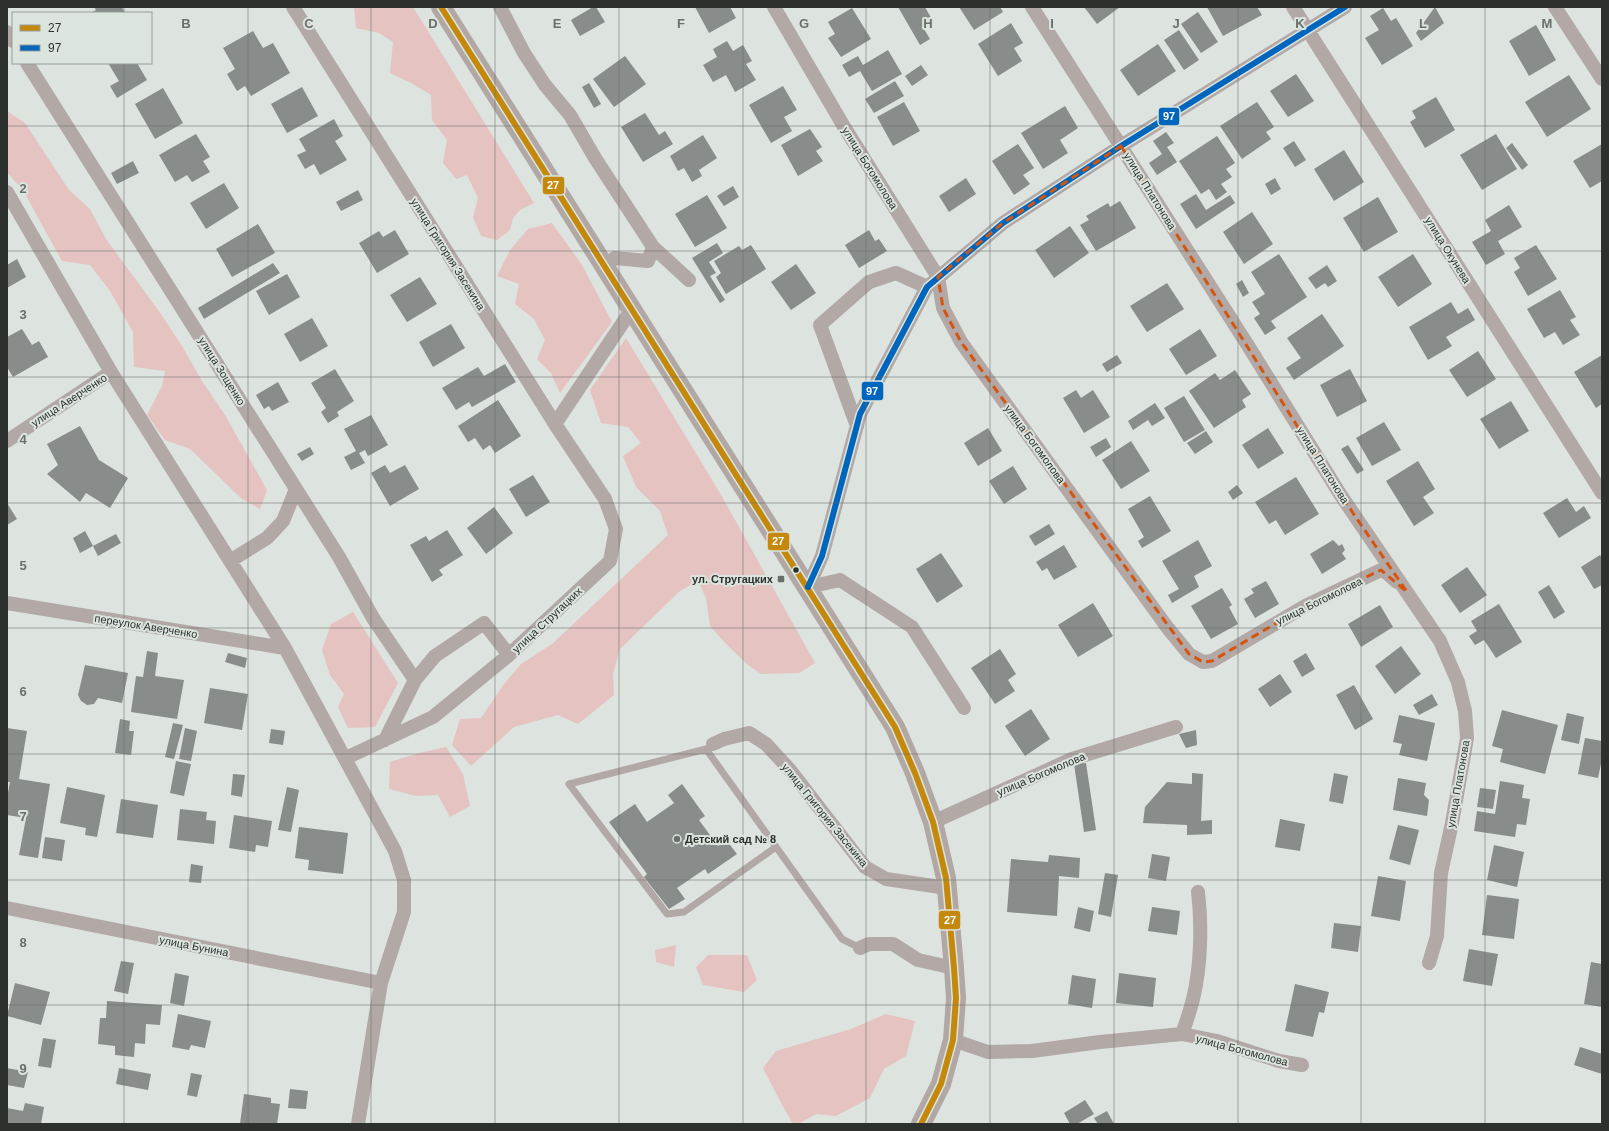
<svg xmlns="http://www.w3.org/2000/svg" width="1609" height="1131" viewBox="0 0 1609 1131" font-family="Arial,sans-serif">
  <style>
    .green { fill: #e4c3c0 }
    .building { fill: #888c8a }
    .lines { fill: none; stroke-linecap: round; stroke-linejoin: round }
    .lane { stroke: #b2a8a6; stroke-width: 7 }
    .street { stroke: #b2a8a6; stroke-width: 14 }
    .secondary { stroke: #b1a7a4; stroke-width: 20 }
    .bus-1-casing { stroke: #dbe5de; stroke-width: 9 }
    .bus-2-casing { stroke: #dbe5de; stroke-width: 9 }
    .bus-1 { stroke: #c4890c; stroke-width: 6 }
    .bus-2 { stroke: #0065bd; stroke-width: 6 }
    .marked { fill: none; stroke: #d5550f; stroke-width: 3; stroke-dasharray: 8 5; stroke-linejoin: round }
    .grid { fill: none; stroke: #6b6f6c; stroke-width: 1; stroke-opacity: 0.55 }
    .bus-dot { fill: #2d312e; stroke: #dbe5de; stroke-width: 1.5 }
    .poi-dot { fill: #6b6f6c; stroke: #dbe5de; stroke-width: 1.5 }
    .labels { text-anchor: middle; stroke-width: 4; stroke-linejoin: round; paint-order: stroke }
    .street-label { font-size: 11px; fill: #2d312e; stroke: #dbe5de }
    .poi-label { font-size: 11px; font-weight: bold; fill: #2d312e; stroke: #dbe5de; text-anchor: end }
    .grid-label { font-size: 13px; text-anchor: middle; font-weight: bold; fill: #6b6f6c; stroke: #dbe5de; stroke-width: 4; stroke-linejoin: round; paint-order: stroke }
    .line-badge { stroke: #dbe5de; stroke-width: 1.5 }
    .badge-label { font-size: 11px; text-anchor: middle; font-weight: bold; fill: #fff }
  </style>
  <rect width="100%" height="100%" fill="#dde3df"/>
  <path class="green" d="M354,7H413L534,203L520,210L513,218L510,230L497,240L481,236L473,217L478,198L467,175L456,179L443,163L447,140L432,120L431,95L411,83L390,73L393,42L379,33L356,28Z
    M7,111L25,123L69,190L90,209L106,239L161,314L182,346L202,381L225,415L267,490L260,509L242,499L190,449L165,440L147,415L162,386L165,371L134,367L133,332L110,291L90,265L62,261L24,192L7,172Z
    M552,223L582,265L612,322L560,393L551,373L537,359L545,340L534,319L515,304L519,284L497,276L510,250L528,229Z
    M626,338L720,493L815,663L799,673L761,674L748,665L727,645L710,626L706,598L698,581L680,591L620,649L613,674L614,695L578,724L558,715L514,727L471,766L452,745L460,719L481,718L504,684L521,664L552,644L668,535L660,511L636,487L623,456L641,443L628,427L601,423L590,390Z
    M353,612L398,683L375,727L348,728L338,707L344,694L330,675L322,650L331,624Z
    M446,747L463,774L470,806L450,817L438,795L416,796L389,789L390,762L419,753Z
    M676,945L674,967L656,962L655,950Z
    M708,955H747L757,980L744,992L703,985L696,967Z
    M886,1014L915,1021L906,1056L884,1069L870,1098L836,1116L816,1114L798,1124H793L781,1103L763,1068L776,1051L851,1029Z"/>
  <path class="building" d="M94,7H122L125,13H90L96,10Z
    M593,7H596L605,22L580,36L571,20Z
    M695,7H730L736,18L709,33Z
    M898,7H925L934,23L924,29L930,39L920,45Z
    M959,7H1000L1003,12L974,30Z
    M1084,7H1120L1097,24Z
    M1207,7H1257L1262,15L1223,36Z
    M1435,7L1444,23L1421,41L1416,33Z
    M852,8L871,39L841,57L828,38L835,34L828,22Z
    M1383,8L1391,21L1396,18L1413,46L1382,65L1365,38L1379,30L1370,16Z
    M1198,12L1218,42L1201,53L1181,24Z
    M1011,23L1023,43L1014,48L1022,61L998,76L978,44Z
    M1536,25L1556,60L1529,76L1509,41Z
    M1179,30L1199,60L1184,70L1164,40Z
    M253,31L263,48L273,43L290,73L251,96L245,86L237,91L227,74L235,69L223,48Z
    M727,41L733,51L743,45L752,61L746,64L756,80L735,92L726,75L713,82L703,65L717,57L713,49Z
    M1158,44L1176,71L1138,96L1120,70Z
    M888,50L902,74L872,91L860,71L849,77L842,65L858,56L863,65Z
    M625,56L646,84L614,107L593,79Z
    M108,63H137L147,80L117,98L110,86L119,81Z
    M921,65L928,75L912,86L905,76Z
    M1296,74L1314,101L1288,117L1270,91Z
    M1569,75L1591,109L1547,137L1525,102Z
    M895,81L904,96L874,113L865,99Z
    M589,83L601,104L594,108L582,87Z
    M783,86L797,110L784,117L792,131L771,143L749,105Z
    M302,87L318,116L287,133L271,104Z
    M163,88L183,123L155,139L135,104Z
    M1436,97L1455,130L1425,148L1410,122L1416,118L1412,111Z
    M904,102L920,131L893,146L877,117Z
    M1257,102L1274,127L1266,132L1271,139L1242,159L1220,126Z
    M1065,106L1078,128L1060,140L1068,153L1043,169L1021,133Z
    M645,113L659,135L665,131L673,144L643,162L621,127Z
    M334,119L343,136L335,141L347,160L320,175L314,164L305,169L297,155L306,151L299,139Z
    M810,129L822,147L816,151L823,161L798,176L781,145Z
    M1166,132L1174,143L1167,147L1177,162L1157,175L1149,163L1162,154L1153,141Z
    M196,134L210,157L203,161L210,172L192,182L187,175L175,182L159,155Z
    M1496,134L1517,169L1482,190L1460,155Z
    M703,135L717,158L699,170L702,176L692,182L684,168L678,171L670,156Z
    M1217,136L1235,163L1226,169L1232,177L1221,184L1227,192L1216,200L1209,189L1201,194L1179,161Z
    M1294,141L1306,160L1295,167L1283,148Z
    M1512,143L1528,165L1522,170L1506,148Z
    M1018,144L1034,168L1023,175L1030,184L1014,195L992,161Z
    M1602,144V181L1590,188L1573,161Z
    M1344,150L1364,182L1334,201L1314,169Z
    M133,161L139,173L117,184L111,173Z
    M966,178L976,194L949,212L939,196Z
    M1275,178L1281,189L1271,195L1265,184Z
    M224,183L239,208L206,229L190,203Z
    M733,186L739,197L724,206L717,196Z
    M358,190L363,200L341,211L336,202Z
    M1196,194L1206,210L1230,195L1235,203L1196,229L1180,204Z
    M707,195L727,228L695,247L675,214Z
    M1378,197L1398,232L1364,252L1343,218Z
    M1120,201L1136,228L1096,251L1080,225L1089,220L1086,216L1108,203L1110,207Z
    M1509,205L1522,227L1498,241L1505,254L1486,265L1472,242L1491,231L1485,220Z
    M1252,212L1273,244L1244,264L1223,232Z
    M258,224L275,253L232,277L216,249Z
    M1070,226L1089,253L1054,278L1035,250Z
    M395,230L409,254L377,273L359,243L379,231L383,237Z
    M869,230L875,241L879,239L887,251L859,268L845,245Z
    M717,243L723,253L709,262L716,273L710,276L725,300L720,303L692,258Z
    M751,245L766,269L726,294L716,277L721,273L714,261L739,246L742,250Z
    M1536,245L1557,279L1528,296L1514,272L1520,268L1514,258Z
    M1279,254L1307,297L1271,321L1276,328L1265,335L1254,318L1260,314L1252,302L1265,294L1251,272Z
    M1413,254L1432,284L1398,307L1378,277Z
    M17,259L26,277L7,288V265Z
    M273,263L280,273L204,319L198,308Z
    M796,264L816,293L791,310L771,282Z
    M1327,265L1337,281L1328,287L1325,283L1316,289L1308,278Z
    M287,274L300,297L269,315L256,291Z
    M420,277L437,304L407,322L390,295Z
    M1242,280L1249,293L1243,297L1236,284Z
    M1167,283L1184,309L1147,332L1130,306Z
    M1560,290L1576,317L1570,320L1580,335L1563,345L1555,332L1544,338L1527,309Z
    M1451,302L1458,314L1468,308L1475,320L1446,337L1452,346L1428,360L1409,327Z
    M1322,314L1344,346L1294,380L1286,368L1301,358L1287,338Z
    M312,318L328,346L300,362L284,334Z
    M451,324L465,348L433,367L419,342Z
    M22,329L32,345L39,341L48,357L13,377L7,367V337Z
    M1200,329L1217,356L1186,375L1169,349Z
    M1478,351L1496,379L1467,397L1449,370Z
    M1117,355L1122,363L1107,372L1102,364Z
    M1602,355V404L1596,408L1574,372Z
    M505,364L516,382L472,407L469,402L456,410L442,388L478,367L484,376Z
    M335,369L354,401L337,412L339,416L328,423L321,412L326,408L311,383Z
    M1350,369L1367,401L1337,417L1320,385Z
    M1235,370L1251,394L1242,400L1246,407L1214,428L1189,391L1215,373L1220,380Z
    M278,382L289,402L272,411L269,406L264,409L256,395Z
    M1076,390L1081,398L1093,390L1110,417L1084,433L1063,398Z
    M1184,396L1205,430L1184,442L1164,408Z
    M498,400L521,436L495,453L490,445L483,450L475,438L468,442L458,426Z
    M1511,401L1529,431L1499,449L1480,419Z
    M1155,403L1165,418L1152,426L1148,420L1133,430L1128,421Z
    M371,415L388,445L368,456L365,450L359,453L365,463L351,470L344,457L356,451L344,429Z
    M1384,422L1401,450L1372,466L1356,438Z
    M80,426L99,460L128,478L110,508L86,493L80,502L47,474L58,465L47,444Z
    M988,428L1002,451L978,466L964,443Z
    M1268,428L1284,453L1258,469L1242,445Z
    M1206,431L1213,442L1195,454L1187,443Z
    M1106,438L1111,447L1096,457L1090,447Z
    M1131,441L1150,471L1121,489L1102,460Z
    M1348,445L1364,470L1357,474L1341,449Z
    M310,447L314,454L302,461L297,454Z
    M1418,461L1435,489L1423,497L1434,513L1414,526L1386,481Z
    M385,465L390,473L405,465L419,489L390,506L371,473Z
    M1013,466L1027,489L1004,504L989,481Z
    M533,475L550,502L526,517L509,489Z
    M1296,477L1319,514L1285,535L1276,520L1269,524L1255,502Z
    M1237,485L1243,493L1233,500L1228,492Z
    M1150,496L1171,531L1142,548L1138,541L1144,537L1128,509Z
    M1567,498L1576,512L1584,506L1591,518L1559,538L1543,513Z
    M7,503L17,519L7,525Z
    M494,507L513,533L486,554L467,528Z
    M1049,524L1055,534L1035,546L1029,536Z
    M447,530L463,555L439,570L443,575L432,582L410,545L426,536L429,541Z
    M85,531L93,546L80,553L73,538Z
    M116,534L121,543L98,556L93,546Z
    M1198,540L1212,566L1194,576L1199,587L1172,603L1168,595L1179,589L1162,561Z
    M1333,540L1339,546L1342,544L1345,550L1342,553L1346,559L1322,574L1310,554Z
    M1064,545L1077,567L1054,580L1047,568L1042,571L1036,562Z
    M941,553L963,586L937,603L916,569Z
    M1600,555L1602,558V585L1594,589L1581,567Z
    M1467,567L1487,595L1460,613L1441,585Z
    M1266,581L1279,604L1255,618L1244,599L1254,593L1251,589Z
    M1549,585L1565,612L1554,619L1538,592Z
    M1222,588L1232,605L1229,607L1238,624L1211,639L1191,606Z
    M1093,603L1113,636L1078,657L1058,625Z
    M1499,604L1522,642L1496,658L1484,640L1475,645L1469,636L1477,631L1471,621Z
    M1380,605L1393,627L1361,647L1348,624Z
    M1401,646L1421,674L1395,694L1375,666Z
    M1000,649L1016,674L1008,680L1015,691L995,704L971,668Z
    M147,651L158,653L155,676L184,680L177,719L131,712L136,676L143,677Z
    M228,653L247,658L245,668L225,662Z
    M1306,653L1315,669L1302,677L1293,661Z
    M85,665L128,673L122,703L98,698L94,704L87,705L81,701L78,695Z
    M1280,674L1292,692L1270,707L1258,689Z
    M1354,685L1373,719L1355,730L1336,695Z
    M210,688L248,694L242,730L204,723Z
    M1432,694L1438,705L1419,715L1413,705Z
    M1031,709L1050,739L1025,756L1005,726Z
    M1502,710L1558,725L1545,774L1500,762L1503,749L1492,746Z
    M1567,713L1584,717L1579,744L1561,740Z
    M1399,715L1435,723L1427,761L1399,755L1402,744L1393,742Z
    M120,719L130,721L129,731H134L131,755L115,753Z
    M173,723L183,725L174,759L165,757Z
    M7,728L27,731L19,779L50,784L38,858L19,855L26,818L7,815V798L10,782H7Z
    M185,728L197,731L191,761L179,759Z
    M271,729L285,731L283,745L269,743Z
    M1196,730L1197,745L1186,748L1179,734Z
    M1585,738L1602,741V759L1598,778L1578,774Z
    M176,761L191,764L184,796L170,793Z
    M1086,763L1096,830L1084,832L1074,764Z
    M1192,773L1203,774L1201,821L1212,820V834L1187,835V825L1143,823L1145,807L1167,782L1192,784Z
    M1334,773L1348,776L1343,804L1329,801Z
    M233,774L245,775L242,797L231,795Z
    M1398,778L1426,783L1424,795L1429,800L1427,816L1393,810Z
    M1500,781L1524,785L1522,798L1530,799L1526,825L1517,824L1515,837L1474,831L1477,811L1495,814Z
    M682,784L705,816L699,820L718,846L727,841L737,854L708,874L705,869L677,888L685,899L669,909L644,877L647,874L609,822L635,804L647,822L674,803L668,795Z
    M67,787L105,795L97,837L85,835L86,828L60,823Z
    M287,787L299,790L291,832L278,830Z
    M1480,788L1496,790L1493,809L1477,807Z
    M121,799L158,805L153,838L116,833Z
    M180,809L207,812L206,820L216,821L214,844L177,840Z
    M234,815L272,821L268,847L256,845L255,852L229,848Z
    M1280,819L1305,824L1300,851L1275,847Z
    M1398,825L1419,830L1410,865L1389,859Z
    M299,827L348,833L343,874L308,870L309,860L295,858Z
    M45,837L65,840L62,861L42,858Z
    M1494,845L1524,852L1517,887L1487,880Z
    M1152,854L1170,857L1166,881L1148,878Z
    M1049,855L1080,858L1079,878L1059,876L1057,916L1007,912L1011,859L1048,862Z
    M191,864L203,866L201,883L189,882Z
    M1105,873L1118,875L1111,917L1098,914Z
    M1378,876L1406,881L1400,921L1371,916Z
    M1487,895L1519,899L1514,939L1482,935Z
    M1078,907L1094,911L1090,932L1074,928Z
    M1152,907L1180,911L1177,935L1148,931Z
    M1334,923L1361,926L1358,952L1331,948Z
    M1469,949L1498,954L1492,986L1463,981Z
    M121,961L134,963L128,994L114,991Z
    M1591,962L1602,964V1007L1584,1004Z
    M175,973L189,976L184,1006L170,1003Z
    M1119,973L1156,978L1153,1007L1116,1003Z
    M1072,975L1096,979L1092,1008L1068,1004Z
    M15,983L50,992L41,1025L7,1016Z
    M1295,984L1329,992L1324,1013L1319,1012L1313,1037L1285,1031Z
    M107,1001L162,1005L160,1025L146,1024L145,1044L135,1043L134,1057L115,1055V1046L98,1044L100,1018H106Z
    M178,1014L211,1021L205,1048L191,1045L189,1050L172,1047Z
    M43,1038L56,1040L51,1068L38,1066Z
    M1580,1047L1602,1054V1074L1574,1065Z
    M7,1068L28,1072L24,1088L7,1085Z
    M119,1068L151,1074L148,1090L116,1084Z
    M191,1073L202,1075L197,1097L187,1095Z
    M290,1089L308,1091L306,1109L288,1108Z
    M244,1094L271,1098V1103L280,1104L277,1124H240Z
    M1085,1100L1094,1114L1077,1124H1070L1064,1113Z
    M25,1103L44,1107L41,1124H7V1108L23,1111Z
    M1107,1111L1114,1124H1098L1094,1118Z"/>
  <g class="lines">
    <path class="lane" d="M776,847L684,912L667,914L569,784L706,749L842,939L860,948"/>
    <path class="street" d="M293,7L555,424L605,499L616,529L610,561L509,655L433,717L346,758
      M500,7L524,53L545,85L570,115L595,158L653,247
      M774,7L843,125L938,277L943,308L961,342L1167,627L1189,654L1203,662L1212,661L1307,605L1381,570L1387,573L1397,582
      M1032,7L1247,344L1340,494L1440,641L1458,682L1465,711L1467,738L1452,823L1441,873L1437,936L1429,963
      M1293,7L1602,493
      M1555,7L1602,79
      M7,32L13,41
      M27,63L339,557L373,618L415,680
      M7,192L111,372L285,648L395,851L404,880V912L381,983L358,1124
      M604,266L615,258L648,261L653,247L689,280
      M555,424L632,309
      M857,426L820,325L869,282L896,273L927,287
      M7,441L111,372
      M230,561L267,538L283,521L296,489
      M808,587L822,556L860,414L927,287L1003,223L1121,146L1345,7
      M808,587L840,580L912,627L964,708
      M7,603L285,648
      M385,740L415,680L435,656L484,623L509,655
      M713,744L724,739L749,733L766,744L790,770L865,867L886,879L947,888
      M933,822L1072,759L1176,727
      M7,908L381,983
      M860,948L869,944H893L918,960L954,968
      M1182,1034L1217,1041L1279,1061L1302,1065
      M953,1040L988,1052L1032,1051L1100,1042L1182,1034C1186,1023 1190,1011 1193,999C1201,967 1202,924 1198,892"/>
    <path class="secondary" d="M441,7L895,727L915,773L933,822L946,878L954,968L956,998L953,1040L941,1084L921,1124"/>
    <g class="bus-1-casing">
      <path id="bus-1" d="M441,7L895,727L915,773L933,822L946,878L954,968L956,998L953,1040L941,1084L921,1124"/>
    </g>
    <g class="bus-2-casing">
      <path id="bus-2" d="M808,587L822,556L860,414L927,287L1003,223L1121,146L1345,7"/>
    </g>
    <use href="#bus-1" class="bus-1"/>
    <use href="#bus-2" class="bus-2"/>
  </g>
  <path class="marked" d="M1121,146L1340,494L1407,592L1381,570L1307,605L1212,661L1203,662L1189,654L961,342L943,308L938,277L1003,223Z"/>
  <path class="grid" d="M124,7V13M248,7V1124M371,7V1124M495,7V1124M619,7V1124M743,7V1124M866,7V1124M990,7V1124M1114,7V1124M1238,7V1124M1361,7V1124M1485,7V1124M124,63V1124M7,126H1602M7,251H1602M7,377H1602M7,503H1602M7,628H1602M7,754H1602M7,880H1602M7,1005H1602"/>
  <circle class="bus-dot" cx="796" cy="570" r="3.5"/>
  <g class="poi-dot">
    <rect x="777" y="575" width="8" height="8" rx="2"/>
    <circle cx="677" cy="839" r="4"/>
  </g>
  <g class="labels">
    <g class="street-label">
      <text transform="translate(870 168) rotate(58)" y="4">улица Богомолова</text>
      <text transform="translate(1150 191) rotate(58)" y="4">улица Платонова</text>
      <text transform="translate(1448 250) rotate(58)" y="4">улица Окунева</text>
      <text transform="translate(448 254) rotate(58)" y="4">улица Григория Засекина</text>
      <text transform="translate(222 371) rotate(58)" y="4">улица Зощенко</text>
      <text transform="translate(69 400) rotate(-33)" y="4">улица Аверченко</text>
      <text transform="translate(1035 444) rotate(54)" y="4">улица Богомолова</text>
      <text transform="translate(1323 465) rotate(58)" y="4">улица Платонова</text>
      <text transform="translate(1319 601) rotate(-26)" y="4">улица Богомолова</text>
      <text transform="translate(547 620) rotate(-43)" y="4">улица Стругацких</text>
      <text transform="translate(146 626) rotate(9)" y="4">переулок Аверченко</text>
      <text transform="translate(1041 774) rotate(-23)" y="4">улица Богомолова</text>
      <text transform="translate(1458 784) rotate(-80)" y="4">улица Платонова</text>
      <text transform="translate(825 815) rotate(51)" y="4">улица Григория Засекина</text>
      <text transform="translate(194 946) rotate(11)" y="4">улица Бунина</text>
      <text transform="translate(1242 1050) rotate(15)" y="4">улица Богомолова</text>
    </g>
    <g class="poi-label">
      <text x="773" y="583">ул. Стругацких</text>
      <text x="685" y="843" text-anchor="start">Детский сад № 8</text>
    </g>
  </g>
  <g class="grid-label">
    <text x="186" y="28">B</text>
    <text x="309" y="28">C</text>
    <text x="433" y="28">D</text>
    <text x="557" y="28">E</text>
    <text x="681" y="28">F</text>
    <text x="804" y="28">G</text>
    <text x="928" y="28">H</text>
    <text x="1052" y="28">I</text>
    <text x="1176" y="28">J</text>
    <text x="1300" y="28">K</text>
    <text x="1423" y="28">L</text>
    <text x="1547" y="28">M</text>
    <text x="23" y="193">2</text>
    <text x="23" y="319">3</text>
    <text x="23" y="444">4</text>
    <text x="23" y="570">5</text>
    <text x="23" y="696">6</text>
    <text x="23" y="821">7</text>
    <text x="23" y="947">8</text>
    <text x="23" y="1073">9</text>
  </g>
  <g class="line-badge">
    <rect x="1158" y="107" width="22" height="19" rx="4" fill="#0065bd"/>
    <rect x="542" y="176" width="23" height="19" rx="4" fill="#c4890c"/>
    <rect x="861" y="381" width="23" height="20" rx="4" fill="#0065bd"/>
    <rect x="767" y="532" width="23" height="19" rx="4" fill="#c4890c"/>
    <rect x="938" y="910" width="23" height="20" rx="4" fill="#c4890c"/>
  </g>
  <g class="badge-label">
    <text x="1169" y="120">97</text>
    <text x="553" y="189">27</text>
    <text x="872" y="395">97</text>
    <text x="778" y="545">27</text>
    <text x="950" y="924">27</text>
  </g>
  <rect width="1609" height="1131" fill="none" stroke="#2d312e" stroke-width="16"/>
  <rect x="12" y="12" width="140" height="52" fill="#dbe5de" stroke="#959d98"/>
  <rect x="20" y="25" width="20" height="6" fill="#c4890c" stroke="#959d98"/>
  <text x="48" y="32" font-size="12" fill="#2d312e">27</text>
  <rect x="20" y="45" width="20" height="6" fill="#0065bd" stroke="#959d98"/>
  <text x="48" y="52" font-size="12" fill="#2d312e">97</text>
</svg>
